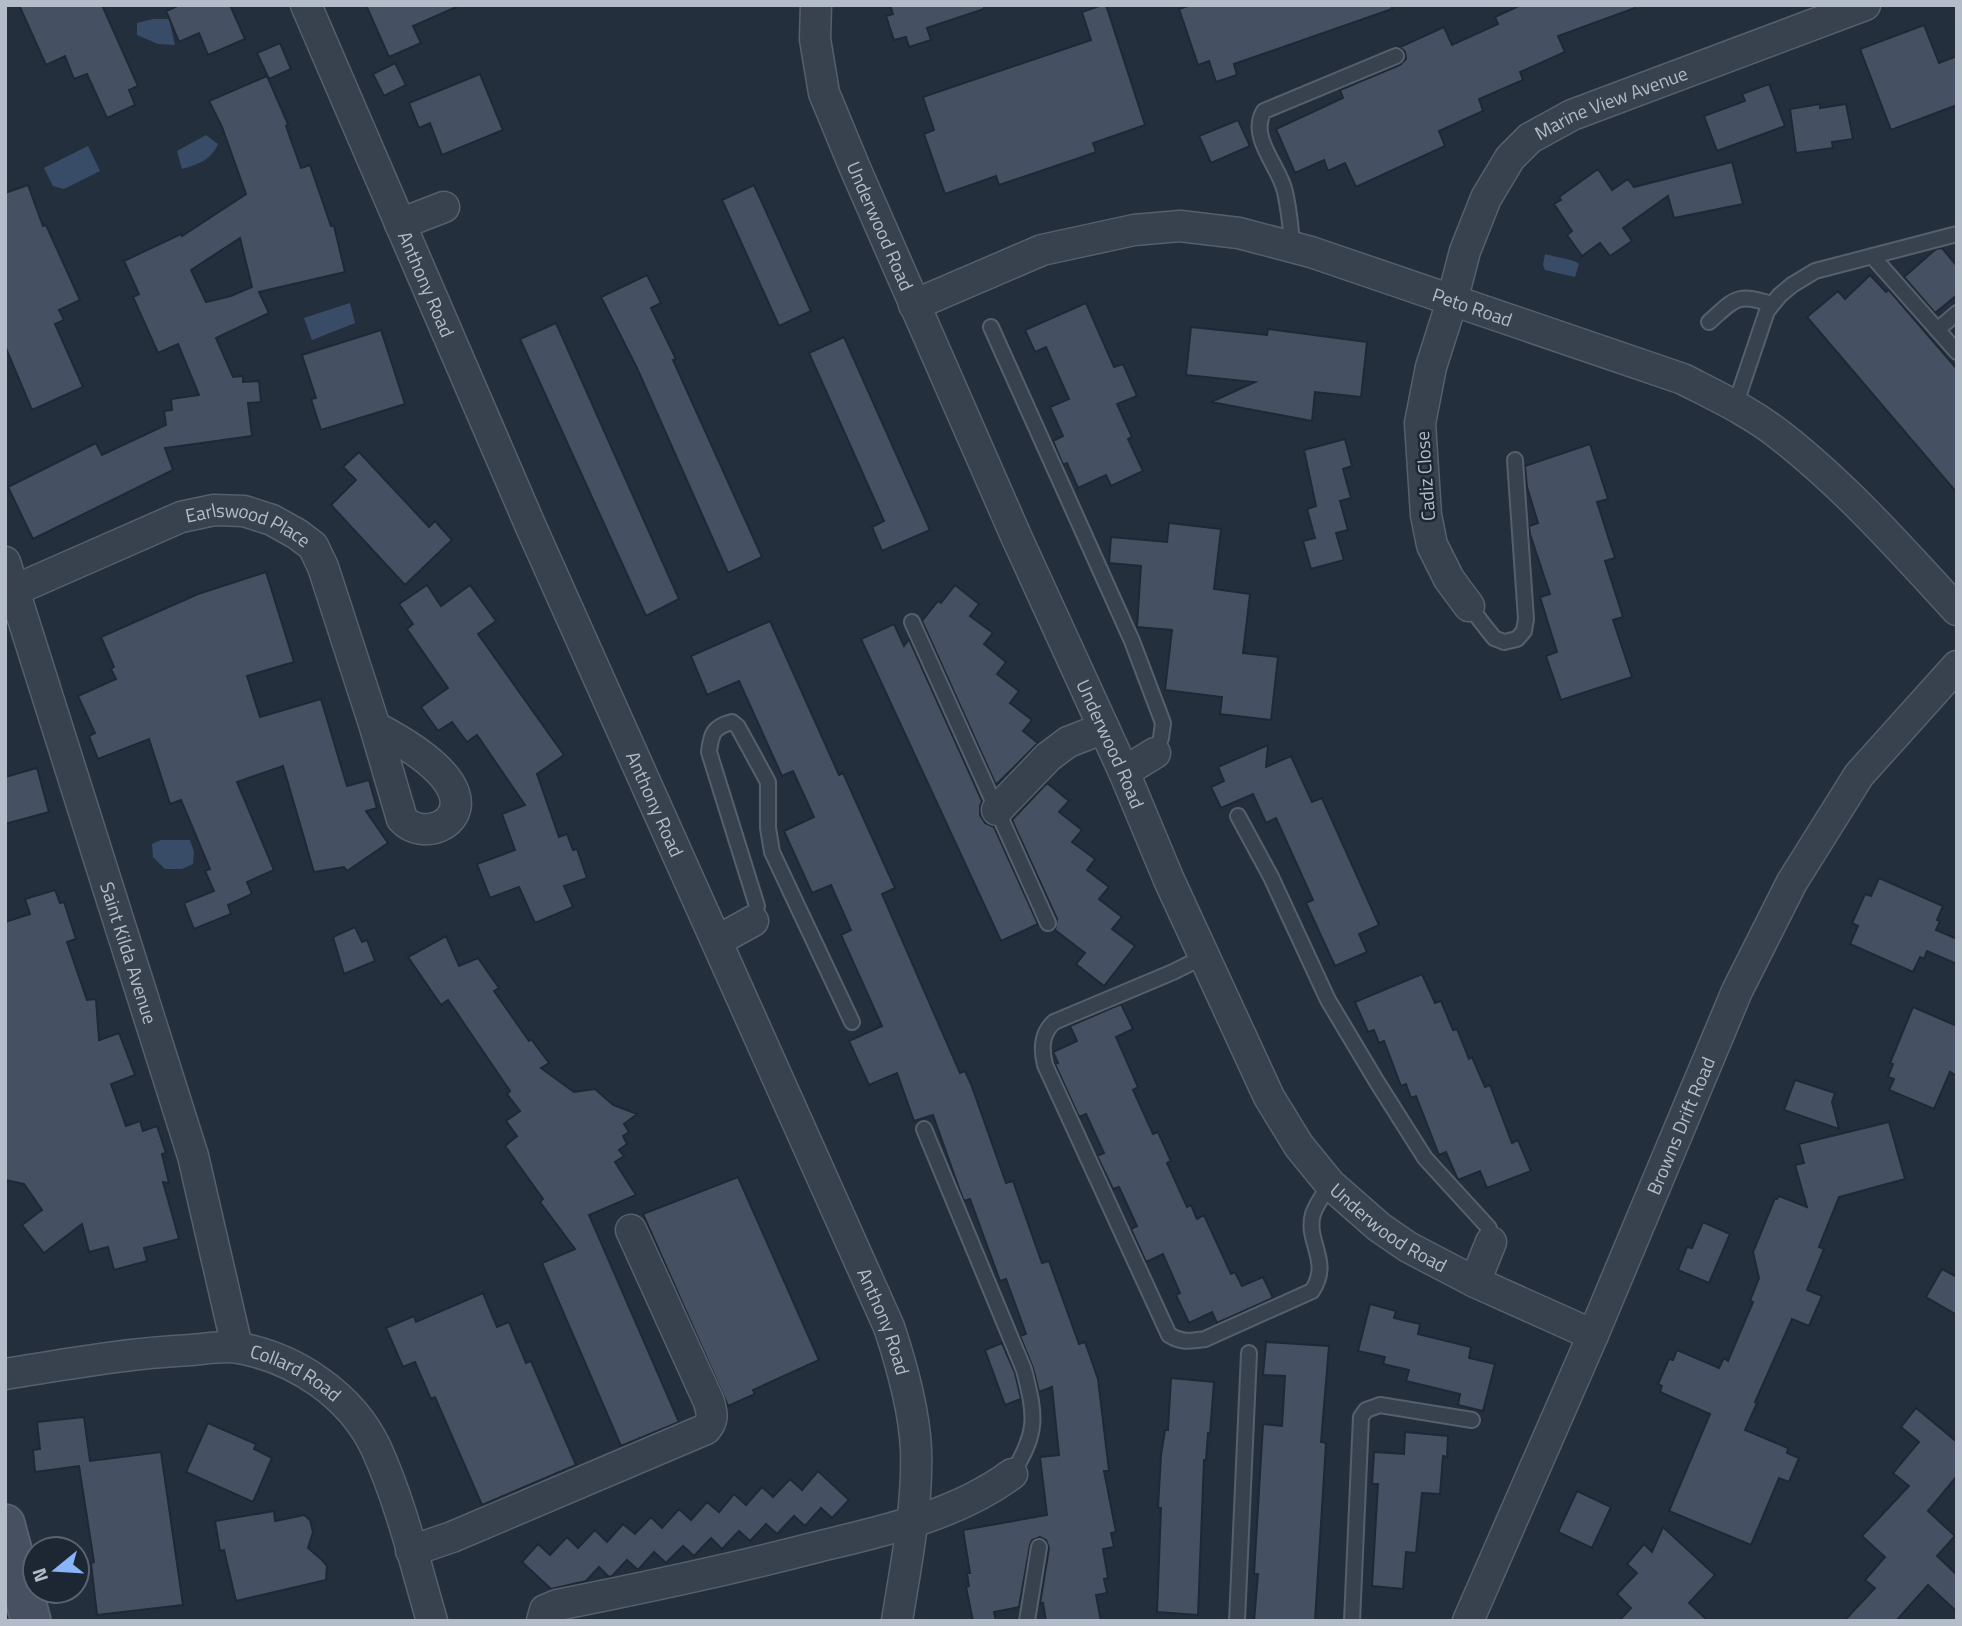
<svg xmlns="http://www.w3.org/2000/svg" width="1962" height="1626" viewBox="0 0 1962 1626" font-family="'Titillium Web',sans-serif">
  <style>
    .water { fill: #394c67 }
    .building { fill: #455162; stroke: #1f2835; stroke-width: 2; fill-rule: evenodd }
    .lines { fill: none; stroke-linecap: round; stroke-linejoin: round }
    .lane-casing { stroke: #565f6c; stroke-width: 18 }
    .street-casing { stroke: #565f6c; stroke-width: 33 }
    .secondary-casing { stroke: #565f6c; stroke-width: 42 }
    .lane { stroke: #38414e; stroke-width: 14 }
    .street { stroke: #38414e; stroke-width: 30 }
    .secondary { stroke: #465061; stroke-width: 38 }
    .labels { text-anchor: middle; stroke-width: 5; stroke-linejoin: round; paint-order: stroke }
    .street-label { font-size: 19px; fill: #b4bcc9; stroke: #1d2633 }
  </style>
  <rect width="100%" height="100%" fill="#242f3e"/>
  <path class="water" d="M153,19H169L175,45L158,44L137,35V23Z
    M206,135L218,144C211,160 199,164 182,169L177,151Z
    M88,146L100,171L64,189L53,186L44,168Z
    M1545,254C1554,257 1574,259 1579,264L1575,277L1545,270L1543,265Z
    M350,303L355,323L312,340L304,318Z
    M161,840H190L194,852L193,864L182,869H165L153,857L152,844Z"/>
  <path class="building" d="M19,5H102L138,86L129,90L135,105L107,118L87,74L74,79L65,56L46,65Z
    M180,5H230L245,39L208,55L199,33L179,42L166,11Z
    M366,5H461L413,26L421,43L389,57Z
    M890,5H984V9L927,28L931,40L909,47L906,37L894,40L886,16L893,14Z
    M1102,5H1106L1145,125L1093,143L1096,152L1082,157L999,185L996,176L945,194L924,134L934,130L923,97L1091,40L1082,12Z
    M1191,5H1391L1392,9L1234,64L1237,75L1216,82L1209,61L1198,65L1179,9Z
    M1521,5H1634L1635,8L1558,36L1565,52L1520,72L1523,80L1479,99L1483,111L1439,131L1445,146L1356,187L1345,163L1328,171L1324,160L1295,173L1276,129L1343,98L1340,90L1400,65L1406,59L1405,52L1400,47L1444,27L1452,45L1498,24L1495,17Z
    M1924,25L1939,63L1957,56V105L1891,130L1860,49Z
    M280,43L291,69L269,79L257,53Z
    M395,63L406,85L384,96L373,74Z
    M480,74L503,130L442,155L430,123L419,128L409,103Z
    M267,76L288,124L286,126L301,168L310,165L331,226H334L345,272L259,292L269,313L216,338L233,377L243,376V382L259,381L261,402L248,403L252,436L165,448L173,470L33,539L8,487L96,443L102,455L166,425L164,411L172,410L171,399L199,395L178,344L158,353L133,297L139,294L124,261L181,234L182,236L246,194L222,127L209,101ZM240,238L252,287L231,296L206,302L191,270Z
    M1769,84L1785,126L1717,151L1704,116L1745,101L1742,94Z
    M1820,104V108L1846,104L1853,139L1832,142L1833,148L1796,153L1790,109Z
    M1238,120L1250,146L1211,163L1199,136Z
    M1732,162L1743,204L1674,218L1668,196L1623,228L1632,241L1610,256L1600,243L1582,256L1567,235L1572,231L1554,204L1561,200L1559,197L1598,169L1612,190L1628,179L1634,187Z
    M28,185L43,226L46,225L80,300L59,310L64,320L55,324L83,387L32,410L5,346V193Z
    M754,185L811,311L779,326L722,200Z
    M1942,248L1957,266V295L1935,313L1904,277L1936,249Z
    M647,275L661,303L651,308L676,359L673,360L762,557L728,573L637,368L601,297Z
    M1870,275L1886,292L1889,290L1957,369V493L1807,317L1838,291L1845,299Z
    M1086,303L1114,367L1123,364L1137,396L1117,404L1132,437L1128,439L1143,471L1111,486L1106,475L1078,488L1067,463L1063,465L1053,441L1063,436L1050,407L1069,399L1046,347L1035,352L1025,330Z
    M556,323L679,599L646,616L520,339Z
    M1191,327L1267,335L1268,329L1367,342L1361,397L1315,392L1312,421L1211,402L1255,382L1186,375Z
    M381,330L405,404L321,430L311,399L316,398L302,355Z
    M844,337L930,530L882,551L872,527L884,521L809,353Z
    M1345,439L1352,466L1343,469L1351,498L1340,501L1348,530L1336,533L1344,560L1311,569L1303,541L1315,538L1307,509L1316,506L1304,450Z
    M1590,444L1608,499L1597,502L1615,558L1605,561L1623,617L1613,620L1632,677L1561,700L1546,656L1557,652L1540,597L1550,594L1530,534L1529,526L1538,523L1527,487L1525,466Z
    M359,452L429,527L435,521L452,540L405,585L331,505L356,480L343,467Z
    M1169,523L1221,529L1214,589L1250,594L1243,653L1278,657L1271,720L1220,714L1222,697L1165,690L1172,630L1137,627L1141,566L1109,563L1111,537L1167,542Z
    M266,572L294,662L247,676L260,717L321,699L347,786L369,780L377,808L366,811L388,843L347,871L344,867L314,872L283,766L237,782L274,870L247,882L252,894L228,905L231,914L194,929L184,903L214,891L205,871L210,869L181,800L170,804L149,739L98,759L89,736L95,733L78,696L116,679L111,669L114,667L101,637L198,594Z
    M427,585L441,606L470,585L496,621L478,634L564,755L537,774L559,837L567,834L573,850L577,849L587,878L564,886L573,907L535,923L519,887L490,898L477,864L515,850L502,814L525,805L477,735L467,742L452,722L438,731L421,707L448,688L407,629L413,624L399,604Z
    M955,585L979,604L970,616L993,633L984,644L1006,662L997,674L1019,691L1010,703L1032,720L1023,731L1038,743L996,785L922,621L938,601L941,603Z
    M770,621L818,728L839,775L843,773L895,888L882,894L960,1073L965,1071L971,1084L1006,1183L1013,1181L1042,1263L1049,1261L1079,1344L1085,1342L1098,1379L1109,1471H1104L1116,1532L1111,1533L1114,1547L1103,1549L1108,1578L1104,1579L1107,1593L1096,1595L1101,1621H1046L1043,1603L1040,1604L1049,1548L1046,1540L1040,1537L1032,1540L1030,1545L1019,1607L994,1612L996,1621H973L966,1587L969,1586L967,1573H970L963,1530L1047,1515L1040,1457L1059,1455L1052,1387L1039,1392L1033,1368L1020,1336L1026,1334L1006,1279L1000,1281L970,1199L964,1201L960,1191L933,1115L914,1121L897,1073L869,1085L849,1041L882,1026L841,935L851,930L831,885L812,893L784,831L814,817L793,771L782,776L739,681L707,695L691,656Z
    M894,624L904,646L909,639L982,801L980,806V815L985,823L994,827L1038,924L1001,941L861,639Z
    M1268,745L1266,767L1291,756L1312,802L1322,798L1379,925L1359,934L1367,952L1335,966L1306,903L1313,900L1276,818L1266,823L1253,794L1221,808L1211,787L1224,781L1218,767Z
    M37,768L49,812L5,824V777Z
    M1047,783L1069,801L1059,812L1082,830L1072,842L1095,859L1087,870L1109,887L1099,899L1122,917L1112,929L1135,946L1104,986L1076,964L1085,953L1055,930L1057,919L1012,820Z
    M1879,878L1943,906L1937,920L1940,921L1936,930L1957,939V964L1927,951L1924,959L1920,957L1913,972L1850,944L1858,926L1852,923L1865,894L1871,896Z
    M55,890L60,903L64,902L76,939L67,942L87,1000L96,999L99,1040L119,1033L135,1075L111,1084L126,1126L140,1121L143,1131L157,1126L166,1153L162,1154L169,1183L163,1182L179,1239L144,1248L147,1261L114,1270L108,1247L89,1252L82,1224L44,1253L22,1225L42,1210L24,1184L5,1180V922L30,914L25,899Z
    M355,927L362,942L367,940L375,961L344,974L333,937Z
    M446,936L459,966L478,958L499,988L494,991L529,1041L531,1039L549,1063L541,1068L574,1092L595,1089L613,1105L637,1114L624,1124L629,1132L623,1136L627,1144L619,1150L624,1156L615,1162L636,1195L589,1215L679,1422L621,1446L542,1263L575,1249L540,1202L543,1199L505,1146L517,1136L506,1121L520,1111L507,1094L510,1091L448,1000L441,1005L408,957Z
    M1422,974L1435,1003L1441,1001L1453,1030L1457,1029L1469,1059L1472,1057L1485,1087L1490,1085L1512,1143L1518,1140L1531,1171L1487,1188L1480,1171L1458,1180L1446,1152L1439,1155L1416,1096L1411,1098L1406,1084L1401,1086L1384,1041L1379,1043L1374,1030L1368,1032L1355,1002Z
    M1121,1004L1133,1029L1116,1037L1138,1087L1133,1090L1153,1134L1158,1132L1171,1161L1167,1163L1187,1207L1191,1205L1197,1219L1204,1215L1231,1274L1235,1272L1242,1286L1263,1277L1273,1298L1217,1323L1212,1312L1189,1323L1176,1295L1180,1293L1163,1254L1146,1262L1131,1229L1137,1226L1119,1187L1113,1189L1097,1156L1104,1153L1086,1114L1079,1117L1055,1064L1058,1063L1053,1052L1077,1041L1070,1026Z
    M1913,1007L1957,1026V1076L1950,1072L1934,1109L1889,1090L1894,1079L1888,1077L1893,1064L1890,1063Z
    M1795,1080L1835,1093L1832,1102L1839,1129L1784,1110Z
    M1889,1122L1905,1179L1839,1197L1819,1247L1824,1249L1807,1290L1822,1296L1809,1326L1792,1319L1755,1402L1757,1403L1745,1430L1788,1448L1787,1453L1799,1458L1789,1482L1779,1478L1751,1545L1669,1511L1710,1414L1660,1392L1662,1386L1658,1384L1669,1359L1673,1360L1677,1350L1719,1368L1724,1358L1728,1361L1753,1302L1750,1301L1759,1278L1753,1252L1775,1198L1777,1199L1779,1196L1807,1207L1795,1165L1804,1163L1799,1144Z
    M738,1177L819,1360L753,1390L755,1394L728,1406L643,1214Z
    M1703,1222L1730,1234L1709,1283L1678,1270L1687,1247L1692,1248Z
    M1942,1269L1957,1277V1315L1926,1297Z
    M483,1293L497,1327L509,1322L526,1363L531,1361L576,1465L482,1505L435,1397L431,1399L415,1362L403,1367L386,1328L414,1316L416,1322Z
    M1370,1304L1396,1311L1394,1318L1420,1324L1418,1334L1471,1347L1469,1358L1495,1364L1483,1411L1458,1405L1460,1394L1406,1381L1409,1370L1383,1364L1385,1357L1358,1351Z
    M1266,1342L1329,1346L1321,1442L1326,1443L1315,1621H1254L1258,1574H1254L1263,1424L1282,1426L1285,1376L1263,1375Z
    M1002,1343L1015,1373L1021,1399L1005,1405L985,1350Z
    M1171,1378L1214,1382L1210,1434L1208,1433L1206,1460H1204L1198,1615L1157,1612L1161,1508H1158L1161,1455L1165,1430H1168Z
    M1916,1408L1957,1442V1476L1928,1511L1955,1536L1937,1556L1957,1575V1612L1928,1585L1896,1621H1844L1875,1588L1865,1580L1885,1557L1862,1536L1909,1486L1893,1473L1919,1442L1901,1427Z
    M84,1417L90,1461L161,1452L183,1605L97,1615L91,1563L94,1562L79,1466L35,1472L33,1450L40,1449L37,1422Z
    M208,1423L256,1444L254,1449L272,1458L253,1502L186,1472Z
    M1405,1432L1448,1436L1447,1457L1443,1456L1440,1494L1422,1493L1416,1553L1406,1552L1403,1589L1372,1586L1378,1484H1372L1374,1452L1404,1454Z
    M818,1471L849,1500L832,1518L821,1508L805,1526L794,1516L777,1534L766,1524L750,1541L739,1531L722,1549L711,1538L694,1556L683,1546L666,1563L654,1552L638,1570L627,1560L612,1576L609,1577L599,1567L586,1581L551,1589L522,1562L538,1544L550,1555L567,1537L578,1548L595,1530L607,1542L623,1524L635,1534L651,1517L662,1528L679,1509L691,1520L707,1502L719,1512L734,1494L746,1505L762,1487L773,1497L790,1479L802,1490Z
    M1577,1491L1611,1507L1592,1548L1558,1532Z
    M274,1511L275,1521L304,1515L310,1520L313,1532L308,1548L322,1560L327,1566L326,1580L236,1601L224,1550L220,1551L215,1521Z
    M1663,1527L1715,1575L1689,1603L1708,1621H1619L1631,1608L1617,1594L1637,1573L1627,1564L1644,1544L1652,1552Z"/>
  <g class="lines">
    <g class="lane-casing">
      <path id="lane" d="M1292,247C1291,229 1289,210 1285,192C1280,167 1248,137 1264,111L1396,56
        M1872,256L1957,352
        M1709,322C1736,298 1736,293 1772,304
        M991,327L1132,641L1163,723L1161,738L1155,753
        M1937,330L1957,313
        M1735,406L1767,311L1780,295L1792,285L1815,271L1957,234
        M1469,606L1494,638L1504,642L1517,639L1524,631L1526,619L1515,460
        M912,622L1048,923
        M1238,816L1271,877L1328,1000L1377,1082L1425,1158L1489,1228L1491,1242
        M753,921L757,906L709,752C711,734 713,727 732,722L738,727L768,782V828L772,852L852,1022
        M1205,956L1173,972L1054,1022C1041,1034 1041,1049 1045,1065L1169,1335C1182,1343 1191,1341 1205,1339L1312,1291C1332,1261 1305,1242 1313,1214C1316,1204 1325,1193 1330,1184
        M924,1129L1024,1370C1036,1417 1038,1432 1012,1474
        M1027,1621L1039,1547
        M1237,1621L1249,1353
        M1352,1621L1361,1417L1366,1410L1380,1405L1472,1420"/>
    </g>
    <g class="street-casing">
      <g id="street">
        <path id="s1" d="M306,5L531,527L889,1327C902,1366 914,1408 916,1449C918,1506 906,1564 897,1621"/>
        <path id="s2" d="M816,5L815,39L824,93L855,168L1016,536L1124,772L1169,880L1269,1097L1299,1146L1330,1184L1379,1227L1408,1247L1475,1282L1593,1335"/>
        <path d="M400,224L444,207"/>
        <path id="s3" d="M914,305L1042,250L1134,230L1180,226L1239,233L1311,252L1683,379C1716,396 1751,412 1781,436C1846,487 1901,549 1957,610"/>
        <path id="s4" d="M5,562L193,1156L237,1347"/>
        <path id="s5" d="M5,597L15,590L181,517L214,510L244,511L272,520L297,534L313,546L323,567L375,727L402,819C422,841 465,825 454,793C445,766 400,740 375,727"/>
        <path id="s6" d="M1469,606L1449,579L1432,545L1426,515L1420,423L1431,367L1452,301L1465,251L1486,198L1510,158L1530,138L1572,115L1865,5"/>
        <path d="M1124,772L1155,753"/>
        <path d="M997,810L1048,757L1068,742L1104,728"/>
        <path d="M717,941L753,921"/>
        <path d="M1475,1282L1491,1242"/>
        <path id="s7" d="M5,1374C67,1364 128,1353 191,1350C206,1349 224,1345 239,1348C295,1358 351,1395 376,1448C401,1503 415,1563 432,1621"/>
        <path d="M411,1551L452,1537L706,1429C714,1419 712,1413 709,1402L631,1230"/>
        <path d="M542,1621L545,1610L557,1605C643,1588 728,1570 813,1548C881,1531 954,1517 1012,1474"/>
        <path id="s8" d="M1468,1621L1593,1335L1737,991L1792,882L1859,775L1957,666"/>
      </g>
    </g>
    <g class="secondary-casing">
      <path id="secondary" d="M5,1524L31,1621"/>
    </g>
    <use href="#lane" class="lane"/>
    <use href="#street" class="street"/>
    <use href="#secondary" class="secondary"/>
  </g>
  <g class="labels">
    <g class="street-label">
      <text dy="7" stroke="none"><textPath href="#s6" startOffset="593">Marine View Avenue</textPath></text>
      <text dy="7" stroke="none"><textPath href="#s2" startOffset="233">Underwood Road</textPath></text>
      <text dy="7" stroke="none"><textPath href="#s1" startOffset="304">Anthony Road</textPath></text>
      <text dy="7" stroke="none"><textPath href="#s3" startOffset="584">Peto Road</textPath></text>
      <text transform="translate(1425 476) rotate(-94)" y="7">Cadiz Close</text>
      <text dy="7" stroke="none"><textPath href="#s5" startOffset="264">Earlswood Place</textPath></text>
      <text dy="7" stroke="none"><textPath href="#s2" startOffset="800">Underwood Road</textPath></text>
      <text dy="7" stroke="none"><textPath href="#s1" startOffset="872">Anthony Road</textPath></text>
      <text dy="7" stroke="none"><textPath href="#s4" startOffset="410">Saint Kilda Avenue</textPath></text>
      <text dy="7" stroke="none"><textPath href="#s8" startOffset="539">Browns Drift Road</textPath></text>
      <text dy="7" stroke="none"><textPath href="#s2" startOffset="1367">Underwood Road</textPath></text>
      <text dy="7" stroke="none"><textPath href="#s1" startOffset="1438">Anthony Road</textPath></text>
      <text dy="7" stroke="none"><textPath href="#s7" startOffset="298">Collard Road</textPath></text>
    </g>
  </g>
  <rect width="1962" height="1626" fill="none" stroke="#b4bcc9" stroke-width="14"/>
  <g transform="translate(56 1570) rotate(252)"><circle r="33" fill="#1d2633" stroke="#59626f" stroke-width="2"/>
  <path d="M0-5L12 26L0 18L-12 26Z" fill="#8ab4f8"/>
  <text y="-10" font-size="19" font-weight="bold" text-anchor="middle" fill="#b4bcc9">N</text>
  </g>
</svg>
